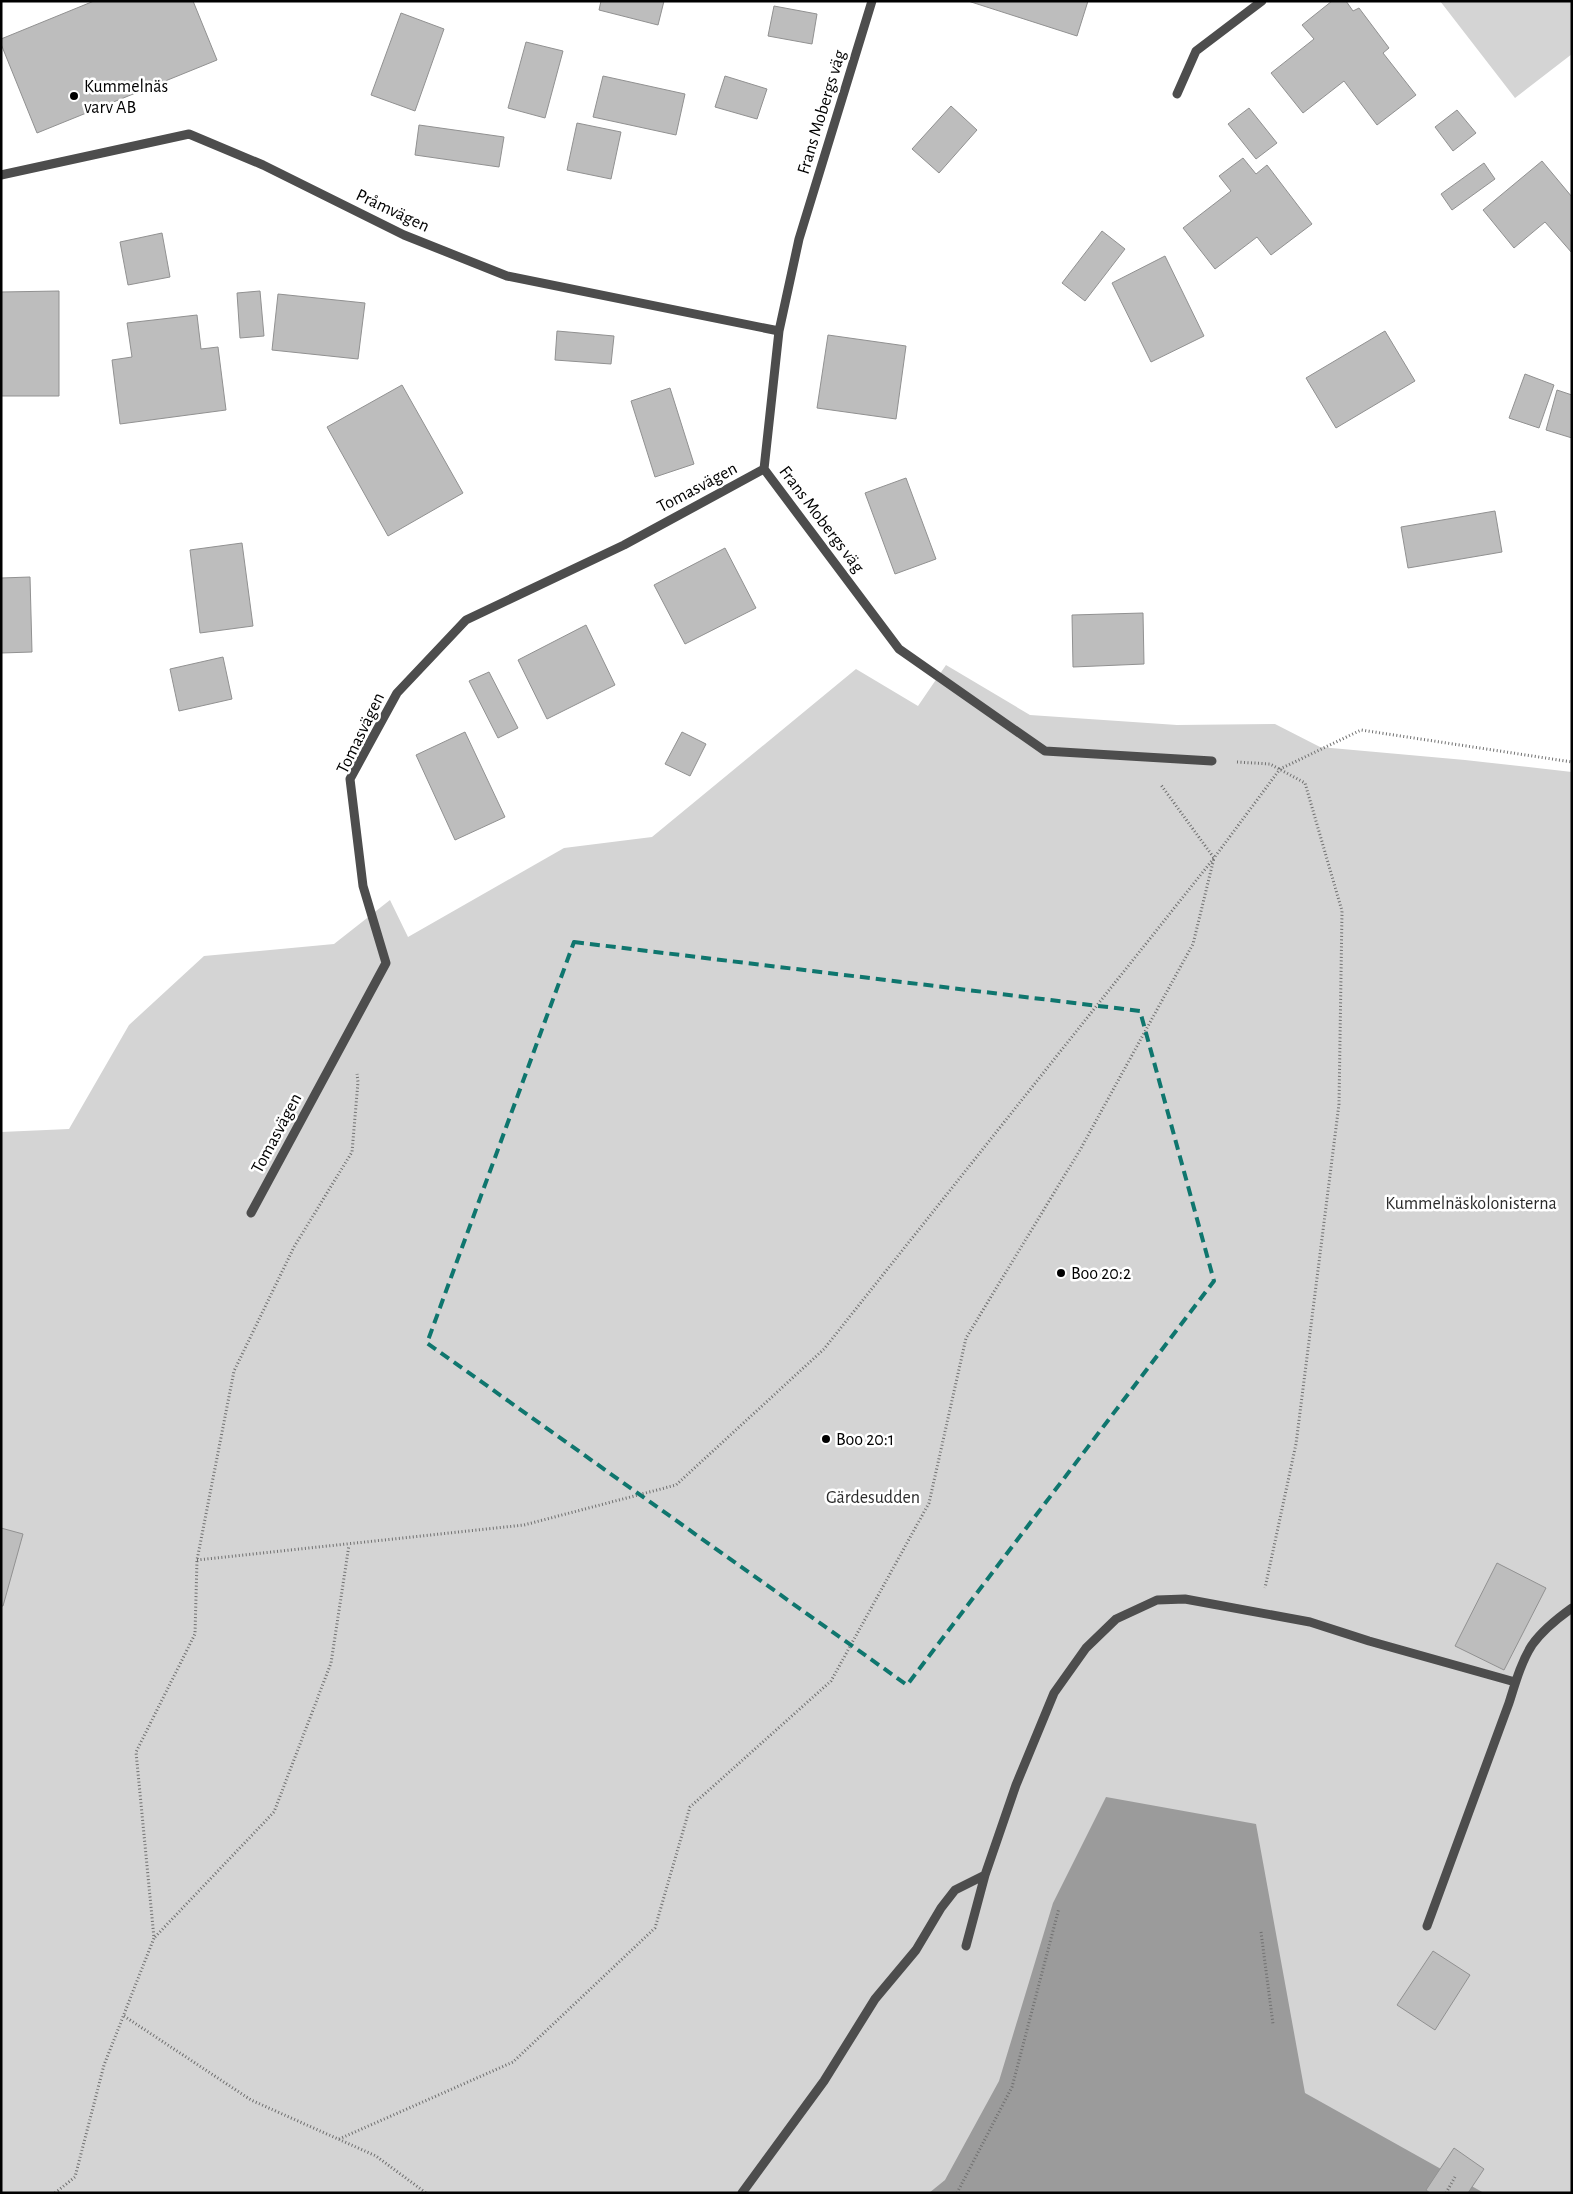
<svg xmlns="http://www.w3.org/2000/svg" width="1573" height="2194" viewBox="0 0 1573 2194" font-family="'Alegreya Sans',sans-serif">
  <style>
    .green { fill: #d4d4d4 }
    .water { fill: #9b9b9b }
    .building { fill: #bdbdbd; stroke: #919191 }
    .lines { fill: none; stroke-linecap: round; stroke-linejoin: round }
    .path { stroke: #6f6f6f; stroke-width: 3; stroke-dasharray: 1 2.5; stroke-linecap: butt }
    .minor { stroke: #4d4d4d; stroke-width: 9 }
    .marked { fill: none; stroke: #0f766e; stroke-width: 4; stroke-dasharray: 10 6; stroke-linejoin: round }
    .poi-dot { fill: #000; stroke: #fff; stroke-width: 2 }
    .labels { text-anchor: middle; stroke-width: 5; stroke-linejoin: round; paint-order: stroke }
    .poi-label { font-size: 18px; fill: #000; stroke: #fff; text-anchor: start }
    .street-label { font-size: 18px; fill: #000; stroke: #fff }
    .park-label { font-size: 18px; fill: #2b2b2b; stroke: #fff }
  </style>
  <rect width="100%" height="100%" fill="#fff"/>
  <path class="green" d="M1440,1H1572V54L1515,98Z
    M946,665L1030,715L1177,725L1275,724L1320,747L1465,760L1572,772V2193H1V1132L69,1129L129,1025L204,956L334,944L390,900L408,937L564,848L652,837L856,669L918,706Z"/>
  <path class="water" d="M1106,1797L1256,1824L1305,2093L1484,2193H929L945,2180L999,2081L1053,1903Z"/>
  <path class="building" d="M94,1H193L217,60L37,133L1,44V39Z
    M601,1H664L658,25L599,10Z
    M968,1H1088L1077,36Z
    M1332,1H1346L1353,11L1359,8L1389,48L1383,53L1416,95L1377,125L1344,81L1303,113L1271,73L1314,39L1302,25Z
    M774,6L817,14L812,44L768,36Z
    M401,13L444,29L415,111L371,95Z
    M526,42L563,51L545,118L508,108Z
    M603,76L685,94L676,135L593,117Z
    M725,76L767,89L757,119L715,107Z
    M951,106L977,130L939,173L912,149Z
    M1249,108L1277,143L1256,159L1228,124Z
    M1457,110L1476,133L1453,151L1435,127Z
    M577,123L621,132L611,179L567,170Z
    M419,125L504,137L499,167L415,155Z
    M1243,158L1256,174L1267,165L1312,224L1271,255L1257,237L1215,269L1183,228L1231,191L1219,176Z
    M1542,161L1572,197V253L1545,222L1514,248L1483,210Z
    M1484,163L1495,179L1452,210L1441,194Z
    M1102,231L1125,249L1085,301L1062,283Z
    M162,233L170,277L128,285L120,242Z
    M1165,256L1204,336L1151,362L1112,283Z
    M59,291V396H1V292Z
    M260,291L264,336L240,338L237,293Z
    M278,294L365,303L358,359L272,350Z
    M197,315L201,349L218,347L226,410L120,424L112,360L132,357L127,323Z
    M557,331L614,336L611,364L555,360Z
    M1385,331L1415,381L1336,428L1306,378Z
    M828,335L906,346L896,419L817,408Z
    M1525,374L1554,385L1539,428L1509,418Z
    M402,385L463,493L388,536L327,427Z
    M670,388L694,464L655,477L631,401Z
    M1557,390L1572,395V438L1546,430Z
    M906,478L936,559L895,574L865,493Z
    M1495,511L1502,552L1408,568L1401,527Z
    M242,543L253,626L200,633L190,550Z
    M725,548L756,608L685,644L654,585Z
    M30,577L32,652L1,653V578Z
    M1143,613L1144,664L1073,667L1072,615Z
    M586,625L615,685L547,719L518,660Z
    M223,657L232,699L179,711L170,669Z
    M489,672L518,728L498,738L469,681Z
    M465,732L505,817L455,840L416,755Z
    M682,732L706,744L690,776L665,764Z
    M1,1528L23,1534L3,1606H1Z
    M1497,1563L1546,1588L1504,1670L1455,1646Z
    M1433,1951L1470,1975L1435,2030L1397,2005Z
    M1454,2148L1484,2169L1468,2193H1430L1426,2190Z"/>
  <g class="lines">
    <path class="path" d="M1237,762L1270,764L1305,783L1342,911L1339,1104L1296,1444L1265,1588
      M197,1560L524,1525L676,1485L824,1349L1214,858L1280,769L1361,730L1572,762
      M1261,1932L1273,2024
      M155,1937L274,1812L331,1663L349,1545
      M124,2016L251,2100L376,2156L426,2193
      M339,2139L513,2062L655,1928L690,1807L831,1681L929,1503L966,1338L1080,1150L1193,944L1214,858L1161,785
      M55,2193L75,2177L104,2065L154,1938L136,1752L195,1634L197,1560L234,1371L294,1247L352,1152L358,1082L357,1074
      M957,2193L1012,2087L1059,1908
      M1446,2193L1455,2177"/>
    <path class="minor" d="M872,1L799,239L779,331L764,469L899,649L1045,751L1212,761
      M1177,94L1196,51L1262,1
      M1,175L189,134L263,165L404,235L507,276L779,331
      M251,1213L386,963L363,886L350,779L397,693L466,620L624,545L764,469
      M1427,1926L1509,1703C1515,1684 1521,1662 1532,1645C1542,1631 1558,1618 1572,1608
      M966,1946L985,1875
      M742,2193L824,2081L875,1999L916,1950L941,1908L955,1890L985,1875L1016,1785L1054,1693L1086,1648L1116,1619L1157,1600L1185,1599L1310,1622L1369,1641L1515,1682"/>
  </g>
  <path class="marked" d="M574,942L1140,1011L1214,1281L907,1685L427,1343Z"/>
  <g class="poi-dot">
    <circle cx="74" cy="96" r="5"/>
    <circle cx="1061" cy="1273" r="5"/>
    <circle cx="826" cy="1439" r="5"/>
  </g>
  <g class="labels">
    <g class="poi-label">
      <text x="84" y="92">Kummelnäs<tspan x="84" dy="21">varv AB</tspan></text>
      <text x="1071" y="1279">Boo 20:2</text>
      <text x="836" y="1445">Boo 20:1</text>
    </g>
    <g class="street-label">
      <text transform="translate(821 112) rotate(-73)" y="6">Frans Mobergs väg</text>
      <text transform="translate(393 210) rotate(25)" y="6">Pråmvägen</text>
      <text transform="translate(697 487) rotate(-28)" y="6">Tomasvägen</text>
      <text transform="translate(822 519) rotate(53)" y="6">Frans Mobergs väg</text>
      <text transform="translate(360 733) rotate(-64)" y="6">Tomasvägen</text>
      <text transform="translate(276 1133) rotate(-62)" y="6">Tomasvägen</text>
    </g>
    <g class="park-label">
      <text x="1471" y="1209">Kummelnäskolonisterna</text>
      <text x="873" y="1503">Gärdesudden</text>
    </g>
  </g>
  <rect width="1573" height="2194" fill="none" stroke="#000000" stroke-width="5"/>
</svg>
